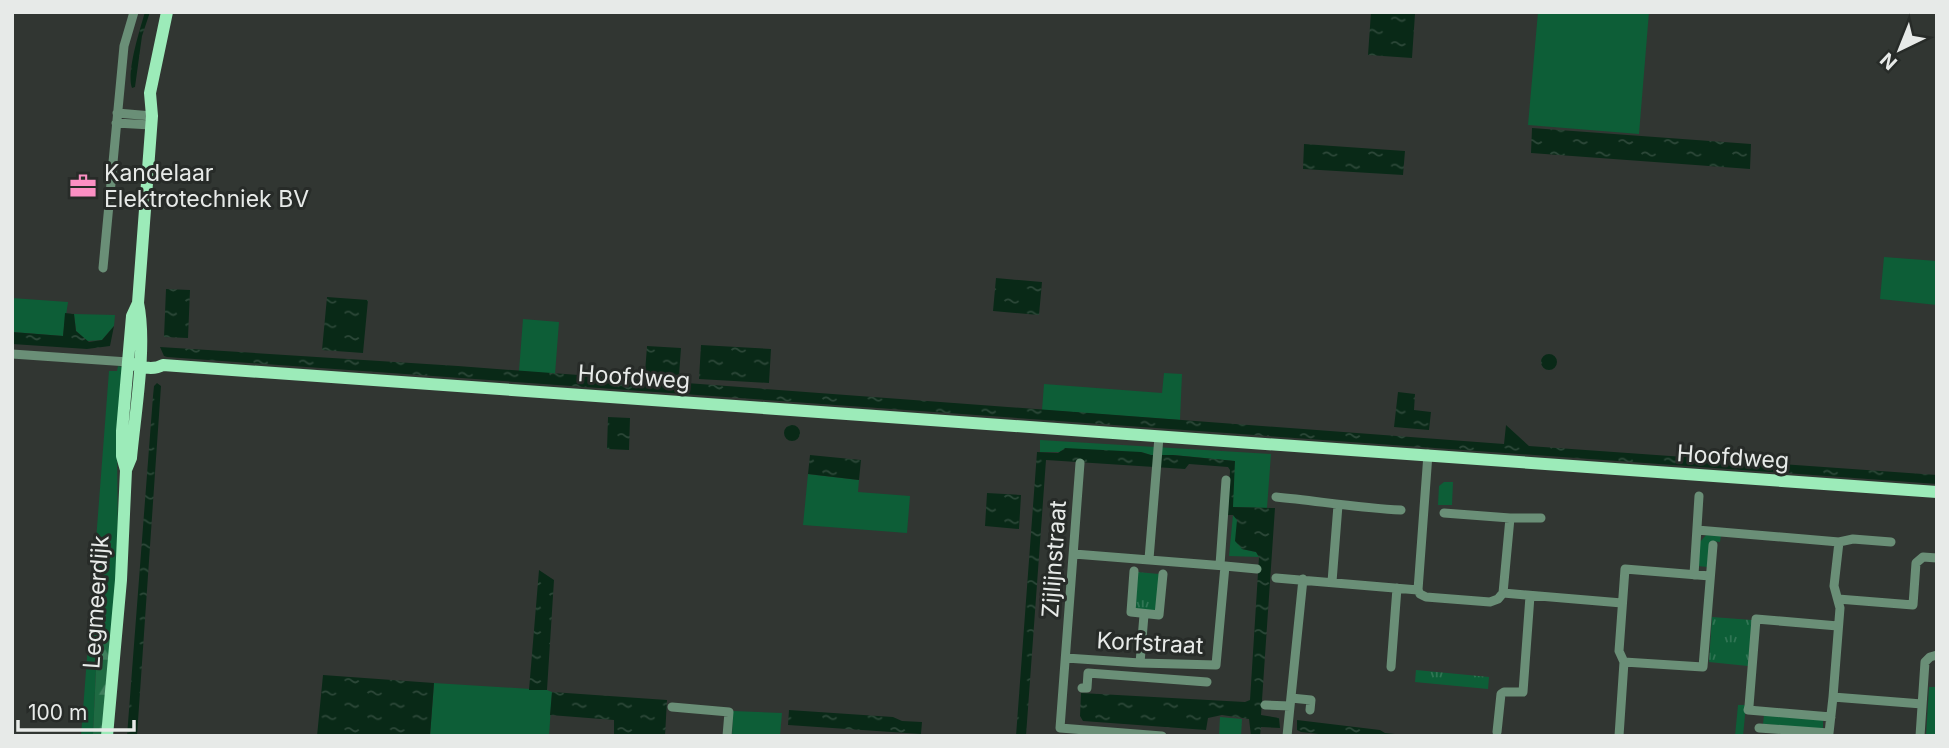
<svg xmlns="http://www.w3.org/2000/svg" width="1949" height="748" viewBox="0 0 1949 748" font-family="Inter,sans-serif">
  <style>
    .grass { fill: #0d5e37 }
    .forest { fill: url(#forest-firs) }
    .park { fill: url(#park-tufts) }
    .water { fill: url(#water-ripples) }
    .lines { fill: none; stroke-linecap: round; stroke-linejoin: round }
    .minor { stroke: #6a8f77; stroke-width: 9 }
    .major { stroke: #9cebb9; stroke-width: 12 }
    .labels { text-anchor: middle; stroke-width: 6; stroke-linejoin: round; paint-order: stroke }
    .poi-label { font-size: 23px; fill: #e7eae8; stroke: #272b28; text-anchor: start }
    .street-label { font-size: 23px; fill: #e7eae8; stroke: #272b28 }
  </style>
  <defs>
    <pattern id="forest-firs" width="22" height="20" patternUnits="userSpaceOnUse" patternTransform="scale(1.75)"><rect width="22" height="20" fill="#1e6a42"/><path d="M5 1l3.5 6h-7zM16 11l3.5 6h-7z" fill="#3f7f5d"/></pattern>
    <pattern id="park-tufts" width="24" height="20" patternUnits="userSpaceOnUse" patternTransform="scale(1.75)"><rect width="24" height="20" fill="#0d5e37"/><path d="M3 7l-1-3M5 7V3M7 7l1-3M15 17l-1-3M17 17v-4M19 17l1-3" fill="none" stroke="#307554"/></pattern>
    <pattern id="water-ripples" width="26" height="14" patternUnits="userSpaceOnUse" patternTransform="scale(1.75)"><rect width="26" height="14" fill="#092917"/><path d="M2 4q2-2 4 0t4 0M15 11q2-2 4 0t4 0" fill="none" stroke="#2d4839"/></pattern>
  </defs>
  <rect width="100%" height="100%" fill="#313632"/>
  <path class="grass" d="M1538,12H1649L1639,134L1528,125Z
    M1884,257L1937,261V305L1880,299Z
    M12,298L68,302L63,336L12,332Z
    M74,314L115,315L114,326L102,340L87,341L76,331Z
    M523,319L559,322L555,374L519,371Z
    M118,366L122,367L117,443L118,549L112,639L100,643L97,647L93,736H81L109,371H117Z
    M1164,373L1182,374L1180,420L1042,410L1044,384L1162,393Z
    M1040,440L1271,454L1267,508L1232,507L1234,461L1173,455H1151L1141,452H1040Z
    M808,474L859,480L858,492L910,496L907,533L803,525Z
    M1444,482H1453L1452,505H1438L1439,486Z
    M1233,515L1237,520L1242,549L1256,552L1259,557L1229,556Z
    M1706,535L1721,536L1720,542L1712,541L1709,545L1708,567L1697,566L1700,542Z
    M434,683L547,690L552,692L549,736H430Z
    M1929,687H1937V736H1926Z
    M1738,705H1746L1743,736H1735Z
    M733,711L782,713L780,736H732Z
    M1764,715L1823,720V729L1763,724Z"/>
  <path class="forest" d="M112,639L104,736H93L97,647L100,643Z"/>
  <path class="park" d="M1137,572L1159,574L1156,611L1135,610Z
    M1712,617L1752,620L1748,666L1709,662Z
    M1416,670L1489,677L1488,689L1415,682Z
    M1220,717L1242,719L1241,736H1219Z"/>
  <path class="water" d="M145,12H150L142,36L135,87L132,88C126,73 140,29 145,12Z
    M1371,12L1415,14L1412,58L1368,55Z
    M1532,128L1751,144L1750,169L1531,153Z
    M1304,144L1405,151L1403,175L1303,169Z
    M996,278L1042,282L1039,315L993,311Z
    M166,289L190,290L188,338L164,337Z
    M327,297L368,300L363,353L322,350Z
    M65,313L74,314L76,331L89,342L102,340L114,326L110,346L87,349L12,344V332L63,336Z
    M701,345L771,349L769,383L699,379Z
    M647,346L681,348L679,375L645,373Z
    M160,347L458,366L1504,444L1506,425L1529,446L1937,475V484L167,357L164,356Z
    M1541 362a8 8 0 1 1 16 0a8 8 0 1 1-16 0Z
    M157,383L161,386L137,736H127L153,396L154,386Z
    M1398,392L1415,394L1414,410L1431,412L1429,430L1394,427Z
    M608,417L630,418L629,450L607,449Z
    M784 433a8 8 0 1 1 16 0a8 8 0 1 1-16 0Z
    M1065,448L1141,452L1151,455H1173L1235,461L1233,507L1275,508L1261,715L1279,718L1280,728L1261,727L1260,736H1251L1249,719L1222,715L1208,718L1206,730L1083,721L1080,716L1081,693L1245,702L1250,700L1259,557L1256,552L1242,549L1235,541L1237,520L1233,515H1228L1230,470L1228,467L1189,464L1185,469L1046,460L1026,736H1016L1037,452L1058,453Z
    M810,455L861,460L859,480L808,474Z
    M987,493L1021,495L1019,529L985,526Z
    M539,570L554,580L547,690H529Z
    M323,675L434,683L430,736H317Z
    M552,692L667,700L665,736H614V720L550,715Z
    M789,710L893,717L902,721L922,722L921,734L788,725Z
    M1297,720L1380,730L1385,733L1415,736H1336L1301,732L1297,730Z"/>
  <g class="lines">
    <path class="minor" d="M117,113L152,116
      M116,123L151,125
      M103,268L124,46L134,12
      M12,354L128,362
      M1080,463L1060,728L1162,736
      M1276,497C1318,501 1359,508 1401,510
      M1444,513L1510,518H1541
      M1697,530L1839,542L1853,539L1891,542
      M1074,554L1225,566
      M1149,559L1159,437
      M1220,565L1226,480
      M1134,571L1131,612L1159,615L1163,574
      M1694,575L1699,496
      M1276,578L1418,590L1420,594L1426,597L1490,602L1498,599L1503,593L1622,603
      M1332,582L1338,505
      M1418,590L1428,454
      M1503,593L1510,518
      M1838,599L1913,605L1916,563L1923,557L1937,558
      M1066,658L1140,663L1216,665L1225,566L1257,569
      M1624,662L1703,667L1713,545
      M1140,663L1144,615
      M1391,667L1397,588
      M1082,688H1087L1088,673L1207,682
      M1833,697L1840,608L1834,586L1839,542
      M1291,698L1311,700L1310,710
      M1265,705L1290,706
      M672,707L729,712L727,736
      M1831,717L1748,710L1749,706L1756,619L1838,626
      M1759,728L1829,733L1833,697L1922,704
      M1497,732L1501,694L1504,692H1523L1530,596
      M1287,736L1303,579
      M1619,736L1624,662L1619,651L1625,569L1710,576
      M1920,736L1925,662L1930,657L1937,655"/>
    <path class="major" d="M128,362C139,367 152,371 163,365L1937,492
      M126,470L122,456V431L132,316L138,303
      M107,736L121,580L126,470L131,458C135,414 147,345 138,303L152,116L150,93L167,12"/>
  </g>
  <defs>
    <g id="office-bare" transform="scale(2.1)"><path d="M-6-3h4V-5.5h4V-3h4V5H-6ZM-1-4.5V-3h2v-1.5ZM-6 0V1H6V0Z" fill="#fb8fc3" stroke="#272b28" stroke-width="2.5" paint-order="stroke"/></g>
  </defs>
  <g fill-rule="evenodd">
    <use href="#office-bare" x="83" y="186"/>
  </g>
  <g class="labels">
    <g class="poi-label">
      <text x="104" y="181">Kandelaar<tspan x="104" dy="26">Elektrotechniek BV</tspan></text>
    </g>
    <g class="street-label">
      <text transform="translate(634 377) rotate(4)" y="8">Hoofdweg</text>
      <text transform="translate(1733 457) rotate(4)" y="8">Hoofdweg</text>
      <text transform="translate(1054 559) rotate(-86)" y="8">Zijlijnstraat</text>
      <text transform="translate(96 602) rotate(-86)" y="8">Legmeerdijk</text>
      <text transform="translate(1150 643) rotate(3)" y="8">Korfstraat</text>
    </g>
  </g>
  <rect width="1949" height="748" fill="none" stroke="#e7eae8" stroke-width="28"/>
  <g transform="translate(1900 49) rotate(223)" stroke="#272b28" stroke-width="5" paint-order="stroke">
  <path d="M0-5L12 26L0 18L-12 26Z" fill="#e7eae8"/>
  <text y="-10" font-size="19" font-weight="bold" text-anchor="middle" fill="#e7eae8">N</text>
  </g>
  <path d="M18 720v10h116v-10" fill="none" stroke="#e7eae8" stroke-width="3.5"/>
  <text x="28" y="720" font-size="21" fill="#e7eae8" stroke="#272b28" stroke-width="5" paint-order="stroke">100 m</text>
</svg>
